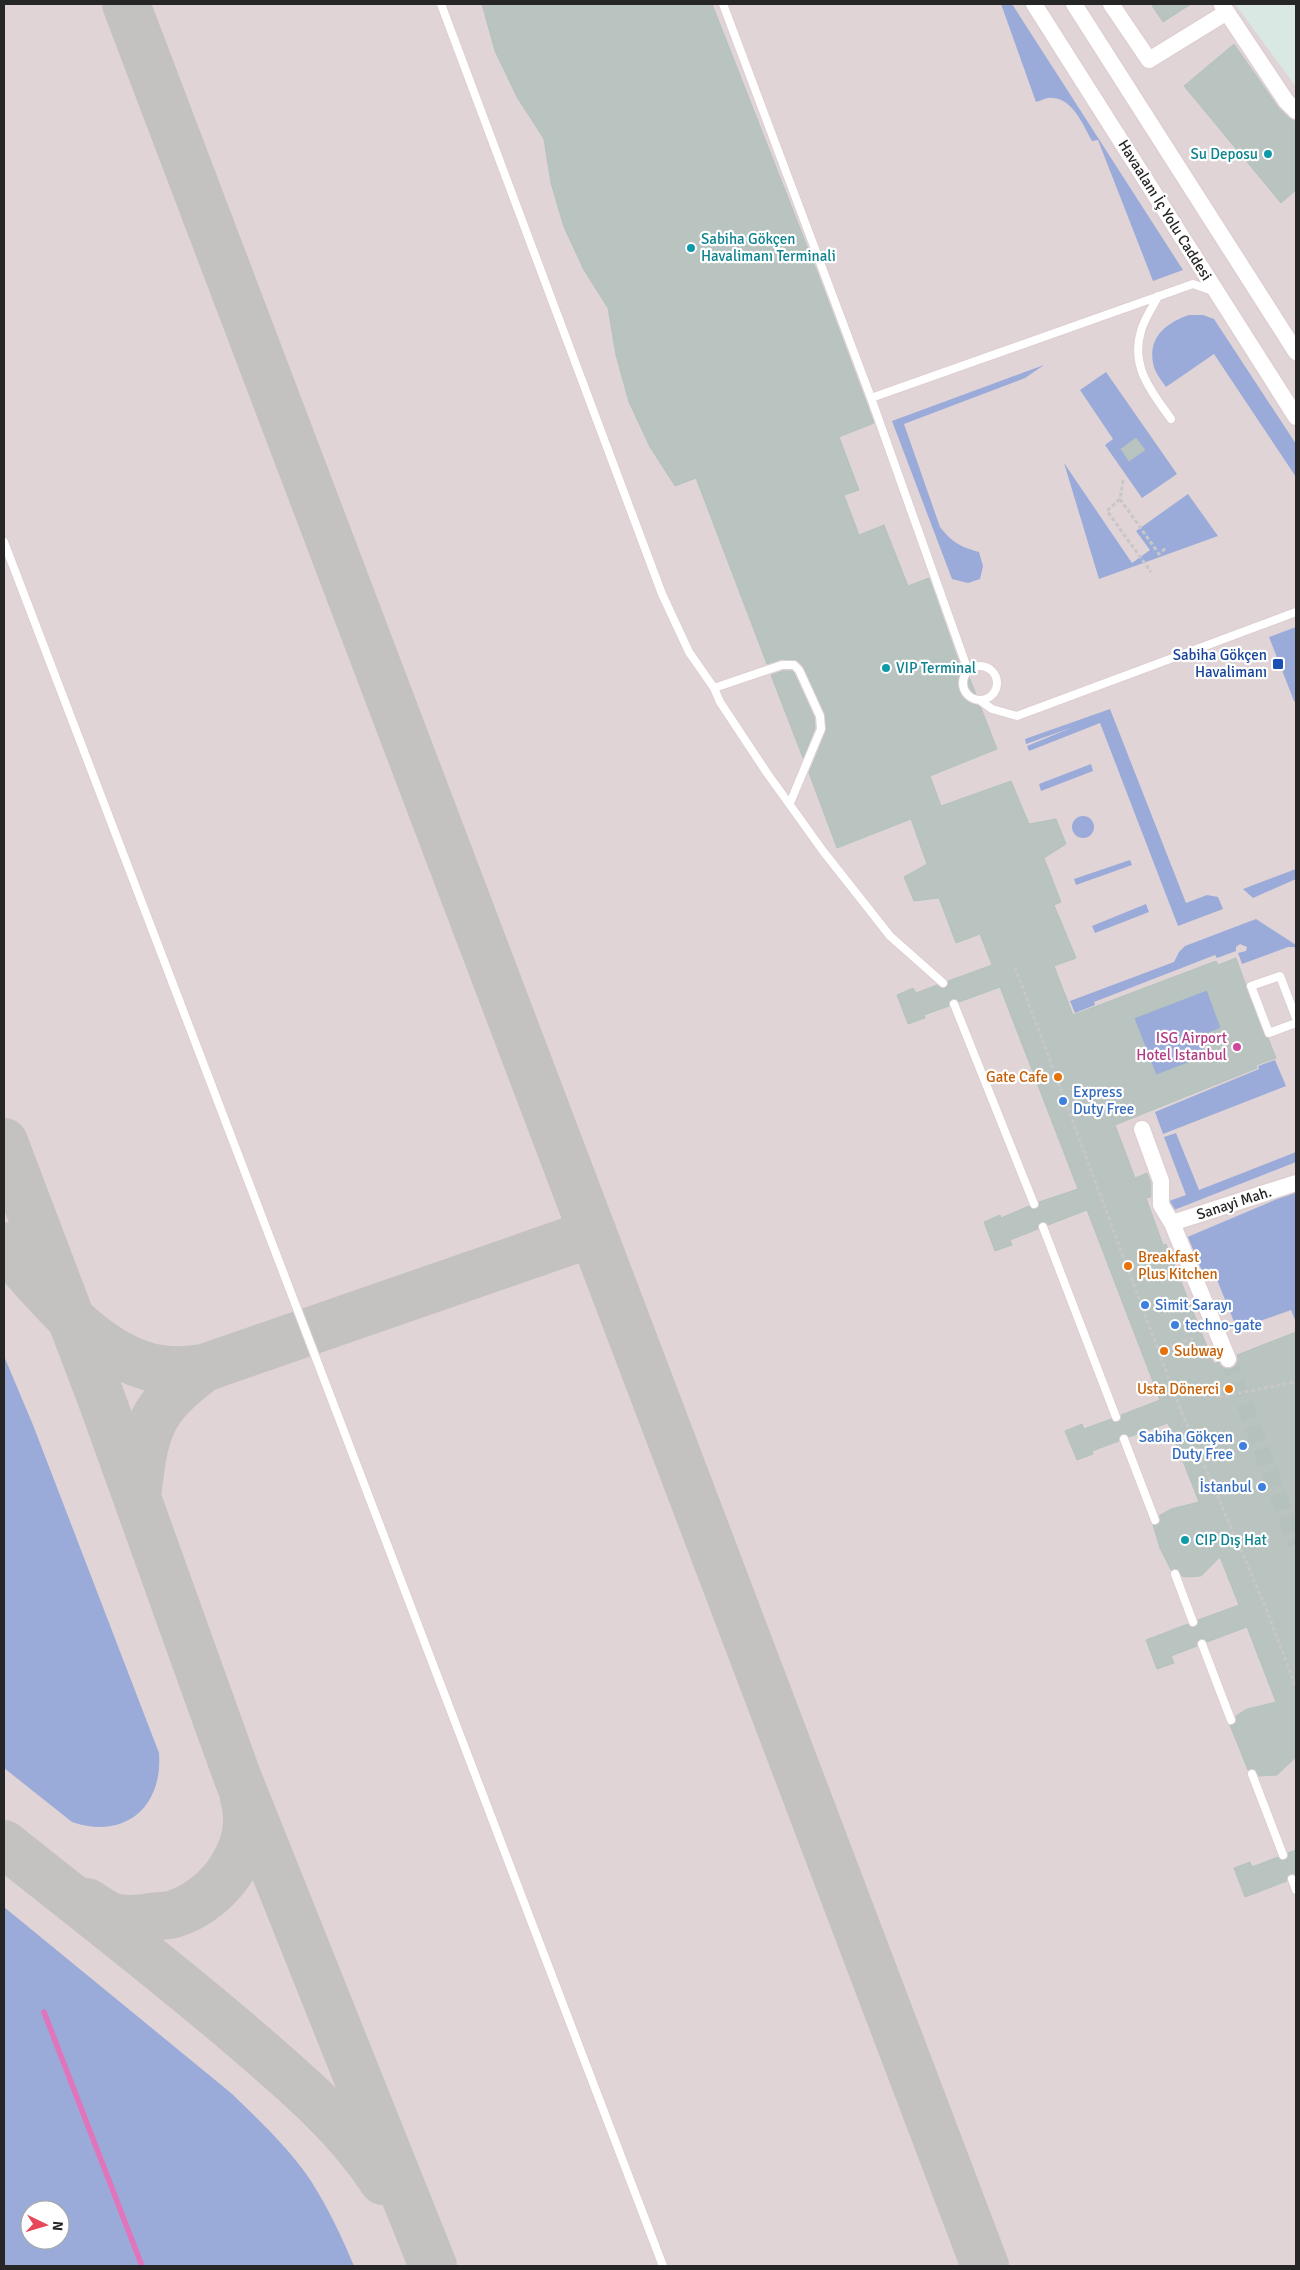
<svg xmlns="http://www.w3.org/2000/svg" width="1300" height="2270" viewBox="0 0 1300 2270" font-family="Signika,sans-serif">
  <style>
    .airport { fill: #e0d4d6; fill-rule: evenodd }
    .green { fill: #9aabda; fill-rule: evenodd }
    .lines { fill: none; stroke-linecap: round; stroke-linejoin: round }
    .stream { stroke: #e175bc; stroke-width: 5.5 }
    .taxiway { stroke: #c4c2c0; stroke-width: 48 }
    .building { fill: #b9c3bf; stroke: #b3c3be; fill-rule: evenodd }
    .street-tunnel { stroke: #b5c1bd; stroke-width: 16; stroke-dasharray: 16 8; stroke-linecap: butt }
    .lane-casing { stroke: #decfd0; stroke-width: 10 }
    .street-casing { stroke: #decfd0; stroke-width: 19 }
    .path { stroke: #c7c7c7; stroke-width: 3; stroke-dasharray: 4 2.5; stroke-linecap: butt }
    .lane { stroke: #fff; stroke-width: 8 }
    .street { stroke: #fff; stroke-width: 16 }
    .culture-dot { fill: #0f9aa8; stroke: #fff; stroke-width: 2 }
    .transit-dot { fill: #1a4fb4; stroke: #fff; stroke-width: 2 }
    .hotel-dot { fill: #d1479c; stroke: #fff; stroke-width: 2 }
    .food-dot { fill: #e8710a; stroke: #fff; stroke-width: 2 }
    .shop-dot { fill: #3f7fe0; stroke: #fff; stroke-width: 2 }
    .labels { text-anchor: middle; stroke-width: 4.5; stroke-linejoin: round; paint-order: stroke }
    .culture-label { font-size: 15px; fill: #0d838f; stroke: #fff; text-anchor: start }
    .street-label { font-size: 15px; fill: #262626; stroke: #fff }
    .transit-label { font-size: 15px; fill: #164399; stroke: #fff; text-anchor: end }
    .hotel-label { font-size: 15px; fill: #b23c85; stroke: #fff; text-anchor: end }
    .food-label { font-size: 15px; fill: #c56008; stroke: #fff; text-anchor: end }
    .shop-label { font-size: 15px; fill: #366cbe; stroke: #fff; text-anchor: start }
  </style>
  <rect width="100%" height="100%" fill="#d9e8e3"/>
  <path class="airport" d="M4,4H1235L1296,87V2266H4ZM30,2210H60V2240H30Z"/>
  <path class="green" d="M1001,4H1012L1183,270L1153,281L1098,140L1092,141C1084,127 1073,98 1052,98C1047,97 1041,101 1036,102Z
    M1189,315H1203L1214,319L1296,444V477L1214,354L1166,387C1161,380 1154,371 1153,363C1148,336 1168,322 1189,315Z
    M1044,365L1025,378L904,424L940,527C952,542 960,547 979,552L983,566L980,579L968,583L952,579L892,421Z
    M1106,372L1177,474L1142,498L1105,445L1113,439L1080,390Z
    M1064,463L1132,563L1150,550L1136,531L1188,494L1218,536L1099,579Z
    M1296,627V702L1294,701L1269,637Z
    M1110,709L1186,903L1207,895L1218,897L1223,909L1178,926L1100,723L1029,751L1027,746L1073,727L1026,744L1025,739Z
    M1091,764L1093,771L1041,791L1039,784Z
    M1072 827a11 11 0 1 1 22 0a11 11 0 1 1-22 0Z
    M1130,860L1132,865L1076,885L1074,879Z
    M1296,869V879L1253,898L1243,889Z
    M1146,904L1149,912L1095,933L1092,926Z
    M1256,919L1296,945V947H1288L1242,964L1238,953L1246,951L1247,947L1240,944L1236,947V951L1217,958L1215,955L1094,1002L1095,1005L1075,1013L1070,1001L1174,962L1179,952L1185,946Z
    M1207,990L1221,1028L1198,1037L1206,1056L1156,1075L1134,1018Z
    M1275,1060L1286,1086L1163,1134L1155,1112L1259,1069L1258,1066Z
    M1176,1133L1199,1190L1296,1152V1162L1174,1210L1169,1201L1186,1195L1164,1137Z
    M1296,1191V1322L1291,1310L1237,1329L1215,1275L1201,1279L1185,1238Z
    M4,1356L33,1425L159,1753C163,1807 125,1840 72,1822L4,1768Z
    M4,1907L231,2093C259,2120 289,2148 311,2181C328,2208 342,2237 354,2266H4ZM30,2210H60V2240H30Z"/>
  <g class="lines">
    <path class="stream" d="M44,2012L142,2266"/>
    <path class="taxiway" d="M126,4L985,2266
      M4,1142L103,1403L237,1776L433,2266
      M4,1246C46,1291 91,1354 154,1368C171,1372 187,1370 204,1368L593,1233
      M137,1496C145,1429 148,1410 204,1368
      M4,1844C84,1908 165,1970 243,2037C294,2081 346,2124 383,2181
      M87,1902C94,1906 102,1913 110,1916C123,1921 138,1919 151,1917C159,1916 167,1916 174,1914C221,1899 258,1846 244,1798"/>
  </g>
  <path class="building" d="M482,4H712L821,282L874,423L839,437L859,490L844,495L859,535L884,525L908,586L929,578L959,663L961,676L964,678L969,677L977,697L976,703L981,708L997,749L930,776L941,806L1011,781L1029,824L1056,819L1066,844L1044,858L1061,902L1054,905L1076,958L1054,966L1073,1015L1216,961L1218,965L1236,958L1264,1035L1268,1038L1276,1058L1256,1065L1257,1068L1115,1125L1135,1178L1147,1173L1151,1183V1197L1146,1198L1163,1245L1166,1244L1214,1364L1219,1362L1222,1367L1231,1368L1236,1365L1237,1355L1296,1332V1757L1277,1775L1259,1776L1255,1769L1248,1770L1230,1725L1236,1723V1716L1247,1709L1276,1702L1247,1627L1207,1642L1203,1639H1200L1197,1646L1171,1656L1174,1663L1157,1669L1146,1640L1188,1624L1192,1627H1195L1198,1620L1239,1605L1220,1557L1201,1576L1185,1577L1182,1576L1178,1569L1171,1570L1160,1548L1153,1525L1160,1523L1159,1516L1171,1509L1199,1502L1168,1423L1129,1437L1125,1434H1122L1119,1441L1092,1451L1093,1454L1077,1460L1065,1431L1082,1424L1084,1429L1111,1419L1118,1422L1121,1420V1415L1160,1400L1087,1210L1048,1225L1044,1222H1041L1038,1229L1010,1240L1012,1245L995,1251L984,1222L1000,1215L1001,1218L1029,1206L1036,1209L1039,1207V1202L1078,1189L1000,987L959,1002L955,999H951L949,1006L924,1015L925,1018L908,1024L897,995L913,988L916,993L937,985L944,988L947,986L948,981L992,965L980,934L956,943L939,898L914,901L904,877L927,864L911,819L837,848L809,773L826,731L825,714L804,668L798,661L782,659L767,664L696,478L675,486L650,447L629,402L616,355L608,308L584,270L564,227L551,183L544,139L517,97L495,51ZM1207,990L1221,1028L1198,1037L1206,1056L1156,1075L1134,1018Z
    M1151,4H1191L1163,22Z
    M1234,44L1278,107L1289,118L1296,121V190L1281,203L1184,86Z
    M1136,438L1145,450L1129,461L1121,449Z
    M783,671H792L794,673L814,717L815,728L803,758L771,675Z
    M1296,1850V1875L1290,1874L1287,1881L1245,1897L1234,1868L1250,1862L1252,1867L1278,1857L1285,1860L1288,1858V1853Z"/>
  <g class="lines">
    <path class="street-tunnel" d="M1228,1359L1296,1544"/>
    <g class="lane-casing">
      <path id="lane" d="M441,4L662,594L689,652L714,688L720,702L767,773L823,851L890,936L943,983
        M723,4L871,398L965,662L966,673
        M1158,296C1153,307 1144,319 1141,331C1130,367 1152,392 1171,419
        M871,398L1193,284L1213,291
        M4,542L663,2266
        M963 683a17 17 0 1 1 34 0a17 17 0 1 1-34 0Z
        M714,688L782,665H794L799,670L820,716L821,729L790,803
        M981,701L992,709L1017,716L1296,612
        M954,1004L1034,1204
        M1296,1018L1280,976L1251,986L1269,1033L1296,1023
        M1043,1227L1116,1417
        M1124,1439L1155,1520
        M1175,1574L1193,1622
        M1202,1644L1231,1720
        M1252,1774L1283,1855
        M1292,1879L1296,1890"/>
    </g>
    <g class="street-casing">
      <path id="street" d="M1034,4L1296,417
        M1074,4L1296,352
        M1111,4L1149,60L1227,12
        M1222,5L1286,101L1296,111
        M1142,1129L1161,1181V1205L1172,1223L1228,1359
        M1172,1223L1296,1183"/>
    </g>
    <path class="path" d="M1123,480L1120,499L1107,511L1151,572
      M1120,499L1159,554L1167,547
      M1015,967L1181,1411L1265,1606L1296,1687
      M1171,1346L1196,1337
      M1219,1397L1296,1382"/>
    <use href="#lane" class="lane"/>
    <use href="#street" class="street"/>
  </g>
  <g class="culture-dot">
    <circle cx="1268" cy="154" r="5"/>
    <circle cx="691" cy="248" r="5"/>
    <circle cx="886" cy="668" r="5"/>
    <circle cx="1185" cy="1540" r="5"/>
  </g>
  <rect class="transit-dot" x="1272" y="658" width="12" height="12" rx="2.5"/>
  <circle class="hotel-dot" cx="1237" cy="1047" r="5"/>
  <g class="food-dot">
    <circle cx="1058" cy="1077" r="5"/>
    <circle cx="1128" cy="1266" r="5"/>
    <circle cx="1164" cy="1351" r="5"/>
    <circle cx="1229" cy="1389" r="5"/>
  </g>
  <g class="shop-dot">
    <circle cx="1063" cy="1101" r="5"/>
    <circle cx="1145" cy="1305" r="5"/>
    <circle cx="1175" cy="1325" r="5"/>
    <circle cx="1243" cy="1446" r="5"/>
    <circle cx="1262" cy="1487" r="5"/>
  </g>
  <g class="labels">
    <g class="culture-label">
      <text x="1258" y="159" text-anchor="end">Su Deposu</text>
      <text x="701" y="244">Sabiha Gökçen<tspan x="701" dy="17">Havalimanı Terminali</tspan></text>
      <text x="896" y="673">VIP Terminal</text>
      <text x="1195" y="1545">CIP Dış Hat</text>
    </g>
    <g class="street-label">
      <text transform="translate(1165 210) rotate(58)" y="5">Havaalanı İç Yolu Caddesi</text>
      <text transform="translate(1234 1203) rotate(-18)" y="5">Sanayi Mah.</text>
    </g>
    <g class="transit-label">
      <text x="1267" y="660">Sabiha Gökçen<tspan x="1267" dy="17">Havalimanı</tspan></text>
    </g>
    <g class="hotel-label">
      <text x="1227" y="1043">ISG Airport<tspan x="1227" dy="17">Hotel Istanbul</tspan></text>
    </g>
    <g class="food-label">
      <text x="1048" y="1082">Gate Cafe</text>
      <text x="1138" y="1262" text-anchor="start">Breakfast<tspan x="1138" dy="17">Plus Kitchen</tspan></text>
      <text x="1174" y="1356" text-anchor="start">Subway</text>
      <text x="1219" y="1394">Usta Dönerci</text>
    </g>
    <g class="shop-label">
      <text x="1073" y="1097">Express<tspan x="1073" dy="17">Duty Free</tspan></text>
      <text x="1155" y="1310">Simit Sarayı</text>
      <text x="1185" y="1330">techno-gate</text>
      <text x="1233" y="1442" text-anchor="end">Sabiha Gökçen<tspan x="1233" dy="17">Duty Free</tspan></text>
      <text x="1252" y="1492" text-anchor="end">İstanbul</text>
    </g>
  </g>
  <rect width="1300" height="2270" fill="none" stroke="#262626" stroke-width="10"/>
  <g transform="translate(45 2225) rotate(95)"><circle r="24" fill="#ffffff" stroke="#a8a8a8"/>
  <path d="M0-4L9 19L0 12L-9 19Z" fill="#e64859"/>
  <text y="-8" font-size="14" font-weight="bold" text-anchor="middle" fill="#262626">N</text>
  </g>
</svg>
